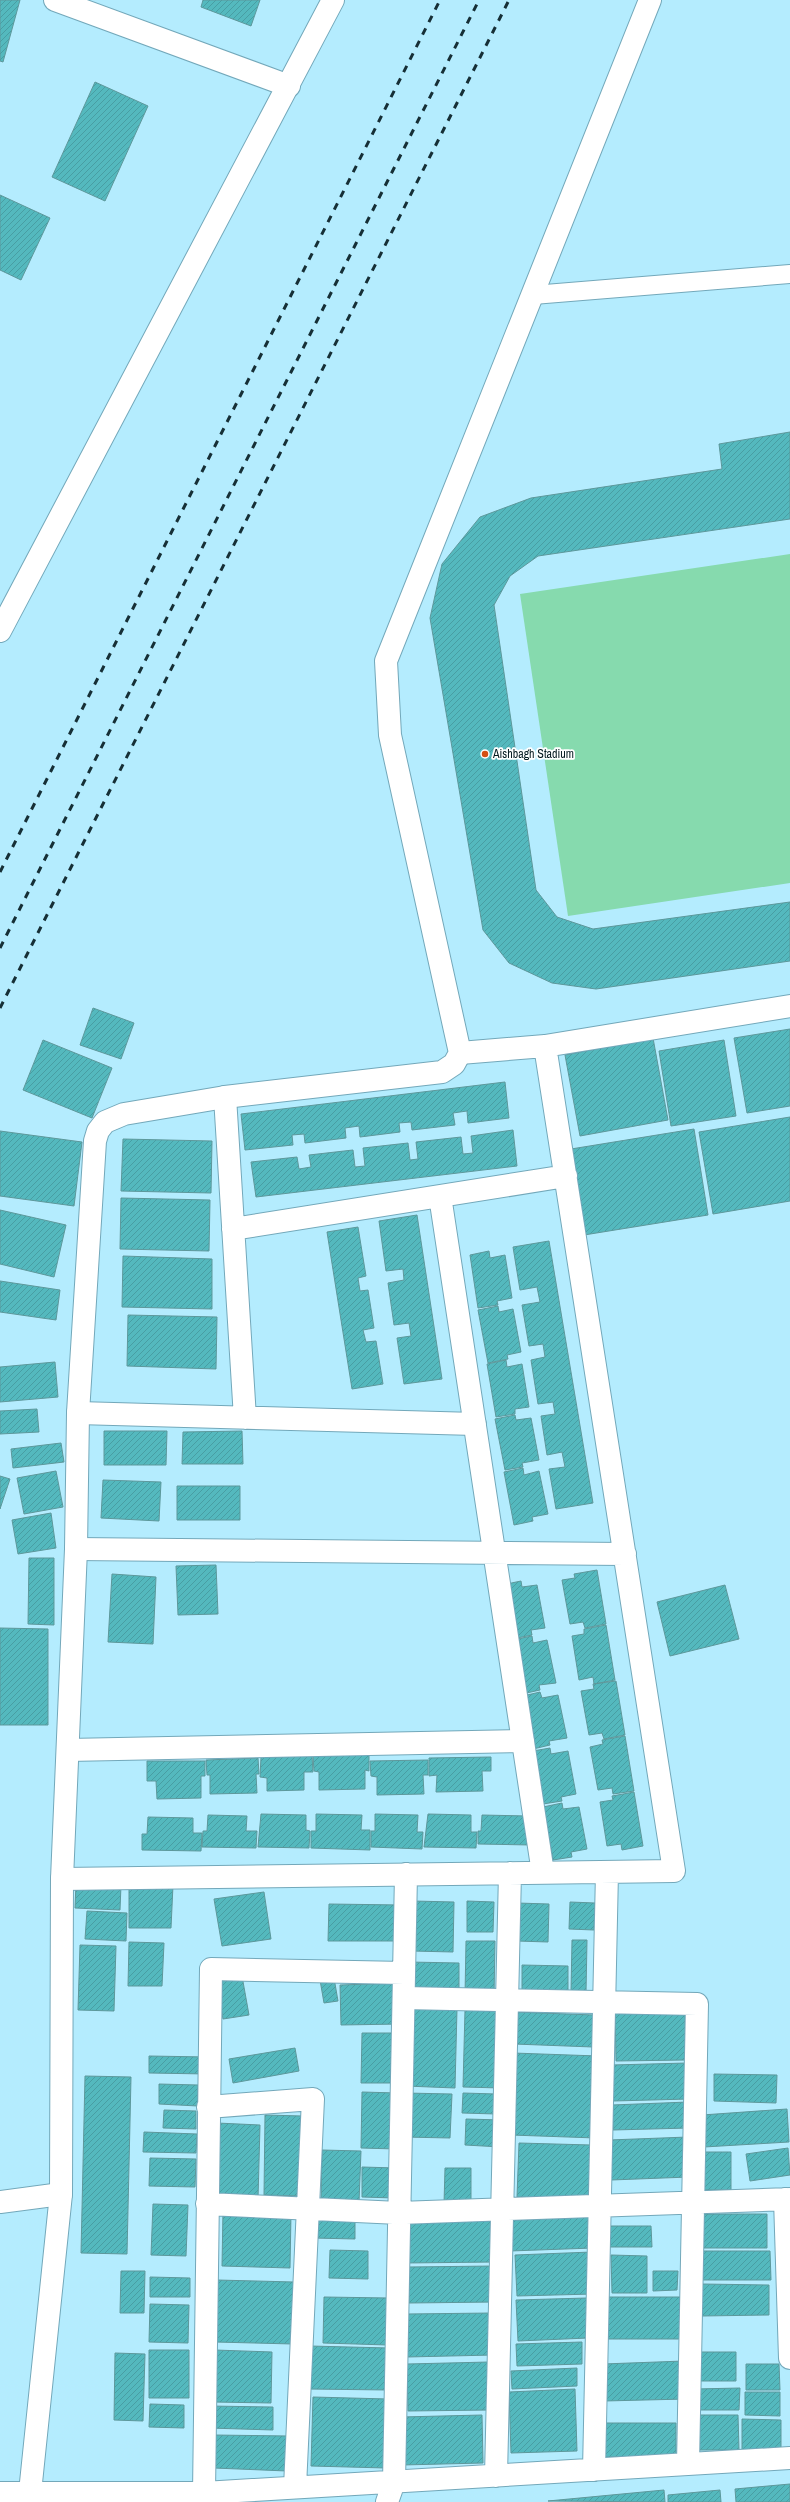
<svg xmlns="http://www.w3.org/2000/svg" width="790" height="2502" viewBox="0 0 790 2502" font-family="'Archivo Narrow',sans-serif">
  <style>
    .pitch { fill: #86daae }
    .building { fill: url(#building-hatch); stroke: #5d989b }
    .lines { fill: none; stroke-linecap: round; stroke-linejoin: round }
    .lane-casing { stroke: #73a8ba; stroke-width: 20 }
    .street-casing { stroke: #73a8ba; stroke-width: 24 }
    .secondary-casing { stroke: #73a8ba; stroke-width: 24 }
    .lane { stroke: #fff; stroke-width: 18 }
    .street { stroke: #fff; stroke-width: 22 }
    .secondary { stroke: #fff; stroke-width: 22 }
    .rail { stroke: #162f36; stroke-width: 3; stroke-dasharray: 7 7; stroke-linecap: butt }
    .poi-dot { fill: #d44e12; stroke: #fff; stroke-width: 1.5 }
    .labels { text-anchor: middle; stroke-width: 3.5; stroke-linejoin: round; paint-order: stroke }
    .poi-label { font-size: 12px; fill: #04191f; stroke: #fff; text-anchor: start }
  </style>
  <defs>
    <pattern id="building-hatch" width="6" height="6" patternUnits="userSpaceOnUse"><rect width="6" height="6" fill="#54b9be"/><path d="M-1 1l2-2M0 6l6-6M5 7l2-2" fill="none" stroke="#489ea3"/></pattern>
  </defs>
  <rect width="100%" height="100%" fill="#b4ecfe"/>
  <path class="pitch" d="M790,554V883L568,916L520,594Z"/>
  <path class="building" d="M0,0H20L3,62L0,61Z
    M203,0H260L251,26L201,7Z
    M95,82L148,106L105,201L52,177Z
    M0,195L50,218L21,280L0,270Z
    M790,432V519L538,556L510,576L494,605L536,890L557,917L593,929L790,902V961L596,989L552,983L509,963L483,930L430,618L442,564L480,517L531,498L722,469L719,444Z
    M93,1008L134,1023L121,1059L80,1045Z
    M790,1029V1106L747,1113L734,1038Z
    M653,1038L668,1120L580,1136L565,1055Z
    M43,1040L112,1068L92,1118L23,1090Z
    M724,1040L736,1116L671,1126L659,1051Z
    M505,1082L509,1118L468,1123L467,1111L453,1113L455,1125L412,1130L411,1122L399,1123L400,1132L360,1137L359,1126L345,1128L346,1138L305,1143L304,1134L292,1135L293,1145L245,1150L241,1114Z
    M790,1117V1201L713,1214L699,1132Z
    M694,1129L708,1215L584,1235L571,1149Z
    M513,1130L517,1166L256,1197L251,1162L297,1157L299,1169L311,1167L309,1155L353,1150L355,1167L365,1166L363,1148L408,1143L410,1160L418,1159L416,1142L461,1137L463,1154L473,1153L471,1136Z
    M0,1131L82,1142L74,1206L0,1196Z
    M123,1139L212,1141L211,1193L121,1191Z
    M121,1198L210,1200L209,1251L120,1249Z
    M0,1210L66,1225L54,1277L0,1264Z
    M417,1215L442,1379L404,1384L397,1338L411,1336L409,1323L394,1325L388,1283L404,1280L403,1269L386,1271L379,1221Z
    M358,1227L366,1276L358,1278L360,1291L368,1290L374,1328L363,1330L366,1342L376,1341L383,1384L352,1389L327,1232Z
    M549,1241L593,1503L556,1509L549,1469L565,1467L562,1452L547,1455L541,1416L555,1414L553,1402L538,1404L531,1360L545,1357L543,1344L529,1346L522,1305L540,1302L537,1287L520,1290L513,1247Z
    M489,1251L490,1258L505,1255L512,1298L497,1301L498,1305L478,1308L470,1255Z
    M123,1256L212,1259V1309L122,1307Z
    M0,1281L60,1290L56,1320L0,1312Z
    M498,1306L499,1312L513,1309L521,1352L507,1355L508,1359L488,1363L478,1310Z
    M128,1315L217,1317L216,1369L127,1366Z
    M506,1360L507,1367L522,1364L529,1407L515,1409V1414L496,1417L487,1364Z
    M55,1362L58,1397L0,1402V1367Z
    M37,1409L39,1432L0,1434V1411Z
    M515,1415L516,1420L531,1418L539,1460L522,1463L523,1467L505,1470L495,1419Z
    M104,1431H167L166,1465H104Z
    M242,1431L243,1464H182L183,1432Z
    M61,1443L64,1462L13,1468L11,1449Z
    M523,1468L524,1475L539,1471L548,1514L532,1517L533,1521L514,1525L504,1472Z
    M56,1471L63,1507L24,1514L17,1478Z
    M0,1476L10,1479L0,1509Z
    M103,1480L161,1482L159,1521L101,1518Z
    M177,1486H240V1520H177Z
    M51,1513L56,1548L18,1554L12,1520Z
    M29,1558H54V1625L28,1624Z
    M216,1565L218,1614L178,1615L176,1566Z
    M597,1570L606,1624L585,1628L583,1622L570,1624L562,1580L575,1578L574,1574Z
    M112,1574L156,1577L153,1644L108,1642Z
    M521,1581L522,1587L537,1585L545,1628L531,1630L532,1635L512,1639L502,1585Z
    M725,1585L739,1639L670,1656L657,1602Z
    M606,1625L615,1680L594,1684L593,1677L579,1680L572,1636L584,1634V1629Z
    M0,1628L48,1629V1725H0Z
    M532,1636L533,1643L547,1640L556,1683L539,1685L540,1690L522,1694L512,1640Z
    M616,1681L625,1735L604,1739L602,1733L589,1735L581,1691L594,1689L593,1684Z
    M540,1692L542,1698L558,1695L567,1738L549,1741L550,1745L533,1749L523,1696Z
    M625,1736L634,1791L613,1794L612,1788L598,1790L590,1747L603,1744L602,1740Z
    M550,1748L551,1754L568,1751L576,1794L561,1797L562,1801L543,1804L533,1751Z
    M369,1755V1771L365,1770V1789L319,1790V1772L314,1771L313,1756Z
    M312,1756L313,1772H304V1790L267,1791V1778L260,1777L261,1757Z
    M491,1757V1771H482L483,1791L436,1792L437,1775L429,1776V1758Z
    M258,1758L259,1774H256L257,1793L210,1794V1775H207L206,1760Z
    M428,1760V1775H423L424,1794L377,1795V1777L371,1776L370,1761Z
    M147,1761H205V1776H201V1798L157,1799L156,1781H147Z
    M634,1792L643,1846L622,1850L621,1844L607,1846L600,1802L613,1800L612,1796Z
    M562,1803L563,1809L579,1807L587,1849L571,1852L572,1857L553,1860L543,1807Z
    M261,1814L306,1815V1830L310,1831L309,1848L258,1847Z
    M316,1814L362,1815L361,1830H370V1850L311,1848V1831H316Z
    M375,1814L418,1815L417,1832H423L422,1849L371,1847V1831H375Z
    M428,1814L471,1815V1832H477L476,1848L424,1847Z
    M208,1815L247,1816L246,1831H257L256,1848L202,1847L203,1831H207Z
    M482,1815L527,1816L531,1845L478,1844V1831H481Z
    M148,1817L193,1818V1833H202L201,1851L142,1850V1834H147Z
    M76,1883L121,1885L120,1910L75,1908Z
    M129,1884L173,1885L171,1928H129Z
    M264,1892L271,1939L222,1946L214,1899Z
    M413,1901L454,1902L453,1952L412,1951Z
    M467,1901L494,1902L493,1932H467Z
    M570,1902L595,1903L594,1930L569,1929Z
    M517,1903L549,1904L548,1942L517,1941Z
    M329,1904L401,1905V1941H328Z
    M87,1911L127,1913L126,1941L85,1939Z
    M572,1940H587L586,1993L571,1992Z
    M466,1941H495L494,1996H465Z
    M129,1942L164,1943L162,1986H128Z
    M80,1945L116,1946L114,2011L78,2010Z
    M409,1962L459,1963V1997L409,1996Z
    M522,1965L568,1966V1995H522Z
    M242,1976L249,2015L223,2019L216,1981Z
    M334,1978L338,2001L324,2003L320,1980Z
    M400,1983L401,2024L341,2025L340,1985Z
    M685,2007L686,2060L616,2061L615,2009Z
    M408,2008L457,2009L455,2088L406,2086Z
    M465,2010L502,2011L501,2088L463,2087Z
    M515,2012L594,2015L593,2047L514,2044Z
    M362,2033H401L399,2083H361Z
    M295,2048L299,2071L233,2083L229,2059Z
    M513,2053L598,2056L596,2138L511,2135Z
    M149,2056L207,2057V2074L149,2073Z
    M687,2063L689,2099L613,2101L612,2065Z
    M714,2074L777,2075L776,2103L714,2101Z
    M85,2076L131,2077L127,2254L81,2253Z
    M159,2084L198,2085V2106L159,2104Z
    M362,2092L397,2093L396,2149L361,2148Z
    M405,2093L452,2094L450,2138L404,2137Z
    M463,2093L496,2094V2114L462,2113Z
    M688,2102L689,2128L613,2130L612,2105Z
    M787,2109L789,2142L704,2147L702,2115Z
    M164,2110L196,2111V2129L163,2128Z
    M265,2115L302,2116L300,2196L264,2195Z
    M466,2119L502,2120L501,2147L465,2145Z
    M217,2123L260,2125L258,2199L215,2198Z
    M144,2132L197,2134L196,2153L143,2152Z
    M688,2137L689,2177L611,2180L609,2140Z
    M519,2143L591,2145L590,2200L517,2197Z
    M788,2148L790,2175L750,2181L746,2154Z
    M322,2150L361,2151L359,2202L321,2201Z
    M702,2152H731V2190H703Z
    M150,2158L196,2159L195,2187L149,2186Z
    M362,2167L396,2168L395,2198L362,2197Z
    M445,2168H471V2204H444Z
    M153,2204L188,2205L186,2256L151,2255Z
    M223,2211L291,2213L290,2268L222,2266Z
    M314,2214L355,2215V2239L313,2238Z
    M701,2214H767V2248H701Z
    M592,2215L593,2248L510,2251L509,2218Z
    M494,2216L495,2262L405,2263V2217Z
    M608,2226H651L652,2247H608Z
    M330,2250L368,2251V2279L329,2278Z
    M697,2251H770L771,2280H697Z
    M592,2252L593,2294L517,2296L515,2255Z
    M611,2255L647,2256V2293H612Z
    M494,2266L495,2302L409,2303L408,2267Z
    M121,2271H145L144,2313H120Z
    M653,2271H678L677,2290L653,2291Z
    M150,2277L190,2278V2297H150Z
    M217,2280L294,2282L293,2344L215,2342Z
    M702,2284L769,2285V2315L702,2316Z
    M324,2297L389,2298L388,2345L323,2343Z
    M604,2297H683L684,2339H605Z
    M587,2298L588,2338L518,2341L516,2300Z
    M150,2304L189,2305L188,2343L149,2342Z
    M492,2313L493,2355L407,2357L406,2314Z
    M582,2342V2364L517,2366L516,2344Z
    M310,2346L389,2348L388,2390L308,2389Z
    M149,2350H189V2398H149Z
    M215,2350L272,2352L271,2403L213,2402Z
    M695,2352H736V2381H695Z
    M115,2353L145,2354L143,2421L114,2420Z
    M684,2361L686,2399L604,2401L603,2364Z
    M489,2362L490,2410L408,2411L407,2364Z
    M746,2364H779L780,2390H746Z
    M577,2368V2386L512,2389L511,2371Z
    M740,2388L739,2410H695V2389Z
    M575,2389L577,2451L511,2453L509,2392Z
    M745,2392H780V2416L745,2415Z
    M313,2397L388,2399L386,2468L311,2466Z
    M150,2404L184,2405V2428L149,2427Z
    M209,2406L273,2407V2430L209,2428Z
    M482,2415L483,2463L402,2465L401,2417Z
    M699,2415H738L739,2450H698Z
    M742,2419L781,2420V2452H742Z
    M600,2423H676V2457H600Z
    M214,2435L288,2436L287,2471L214,2468Z
    M790,2484V2502H736L735,2489Z
    M664,2490L665,2502L548,2501Z
    M720,2490L721,2502H668V2495Z"/>
  <g class="lines">
    <g class="lane-casing">
      <path id="lane" d="M533,295L790,274"/>
    </g>
    <g class="street-casing">
      <path id="street" d="M55,0L289,86
        M460,1053L545,1046L790,1006
        M225,1097L245,1418
        M440,1196L543,1873
        M233,1229L566,1176
        M78,1413L475,1424
        M76,1549L625,1554
        M68,1750L523,1741
        M62,1879L674,1871L545,1046
        M404,1998L697,2004L688,2464
        M208,2107L313,2099L295,2487
        M785,2199L790,2358
        M0,2202L61,2194
        M207,2204L399,2213L790,2199
        M594,2470L607,1872
        M496,2476L510,1873
        M0,2493H204L790,2458
        M204,2493L211,1969L404,1973
        M387,2502L394,2482L406,1874"/>
    </g>
    <g class="secondary-casing">
      <path id="secondary" d="M0,631L333,0
        M29,2502L61,2194L62,1879L76,1549L78,1413L95,1141L98,1131L105,1122L124,1114L225,1097L442,1072L454,1064L460,1053L390,735L386,661L650,0"/>
    </g>
    <use href="#lane" class="lane"/>
    <use href="#street" class="street"/>
    <use href="#secondary" class="secondary"/>
    <path class="rail" d="M0,872L440,0
      M0,948L479,0
      M0,1008L509,0"/>
  </g>
  <circle class="poi-dot" cx="485" cy="754" r="4"/>
  <g class="labels">
    <g class="poi-label">
      <text x="493" y="758">Aishbagh Stadium</text>
    </g>
  </g>
</svg>
